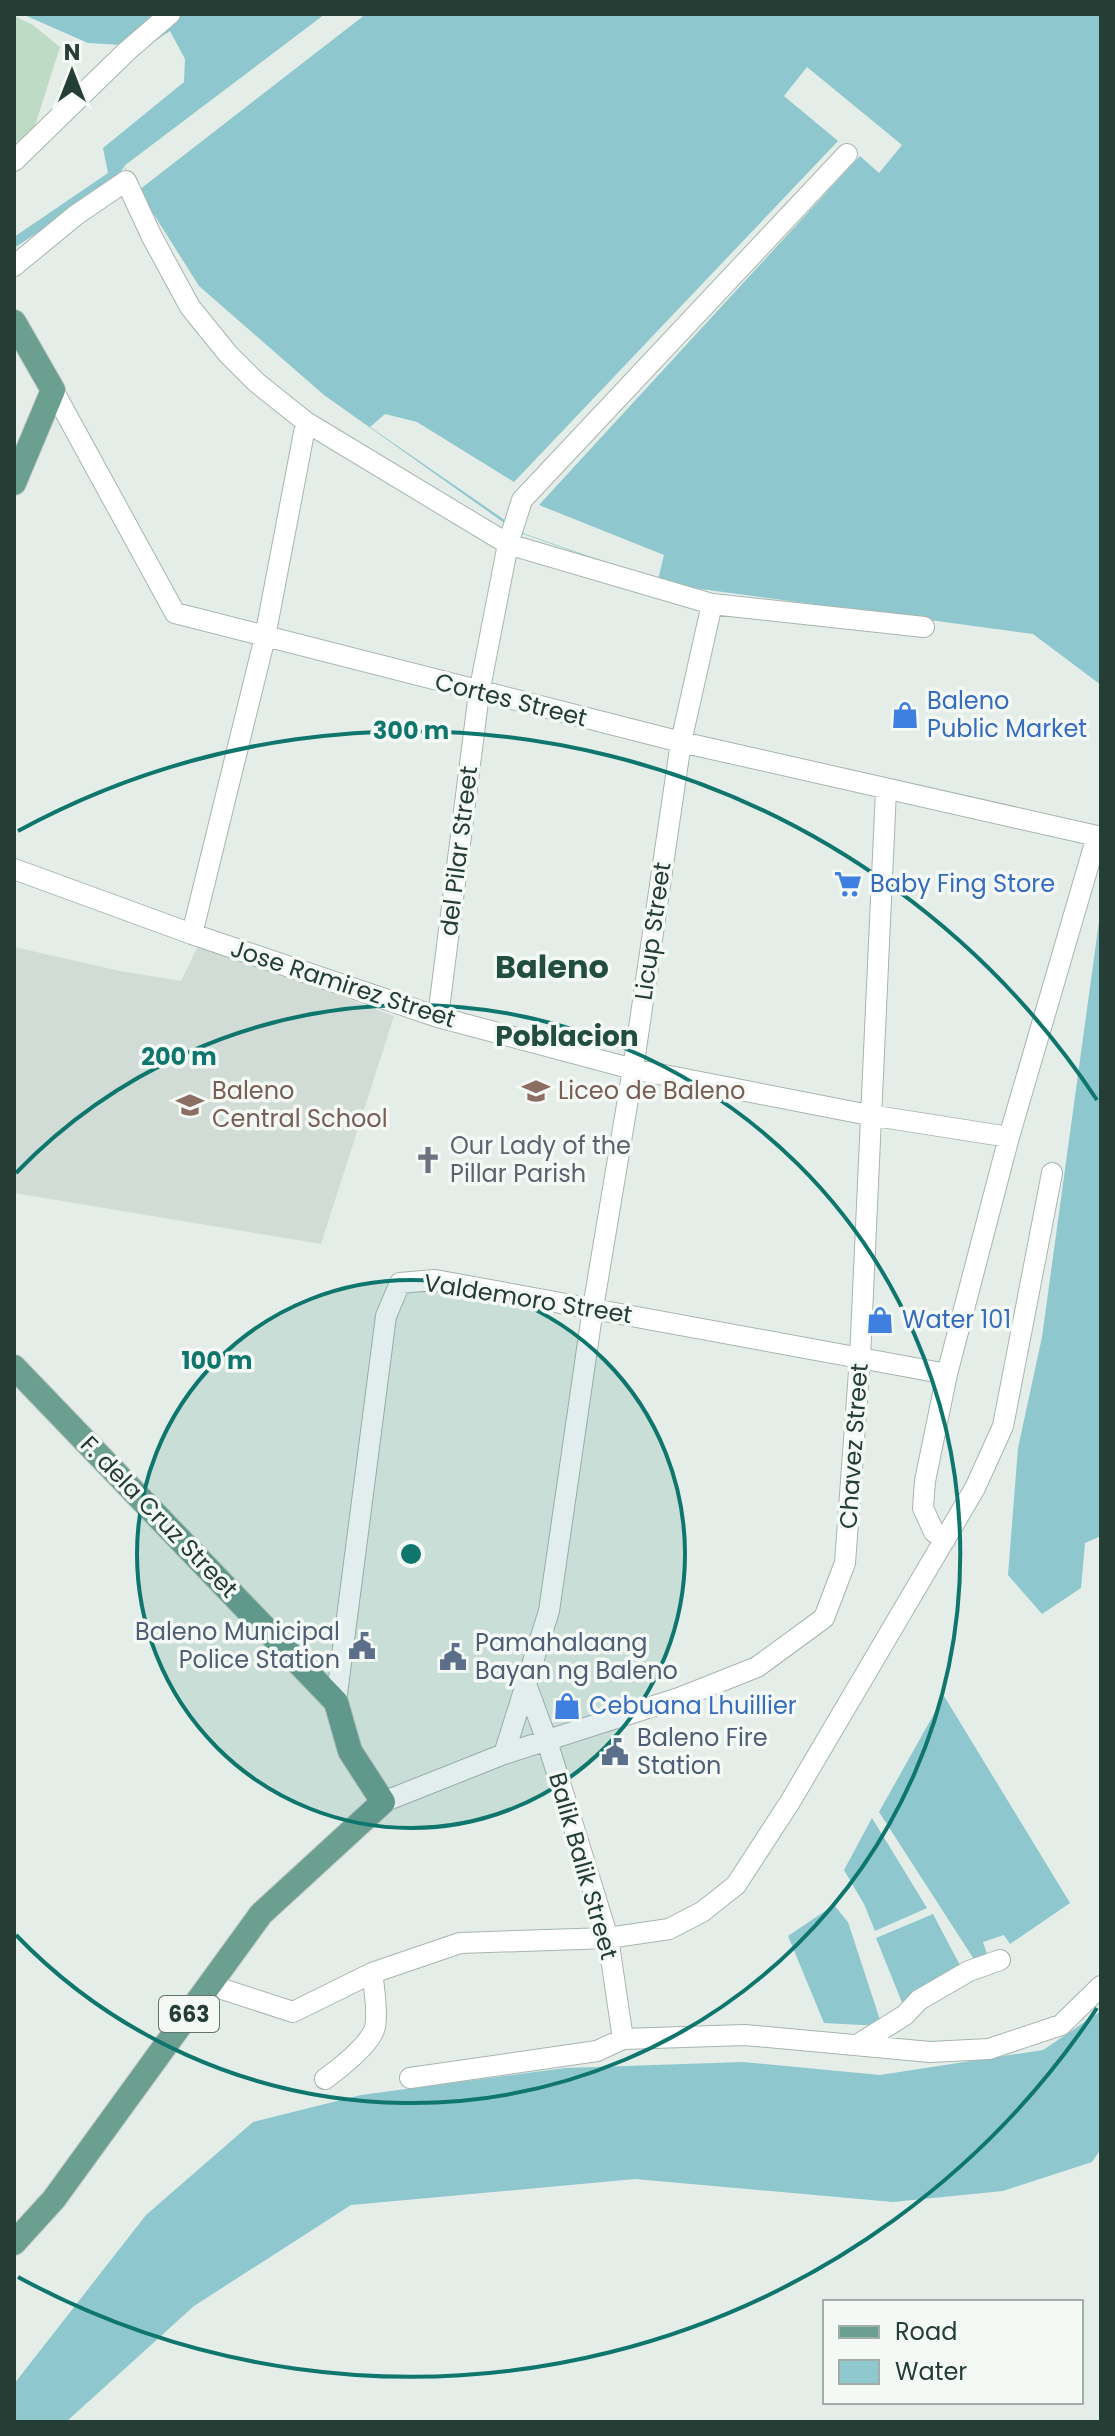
<svg xmlns="http://www.w3.org/2000/svg" width="1115" height="2436" viewBox="0 0 1115 2436" font-family="Poppins,sans-serif">
  <style>
    .built { fill: #d2dcd7 }
    .green { fill: #bedcc5 }
    .water { fill: #8fc7ce }
    .pier { fill: #e4ede8 }
    .lines { fill: none; stroke-linecap: round; stroke-linejoin: round }
    .minor-casing { stroke: #a7b5af; stroke-width: 22 }
    .major-casing { stroke: #c2c9c6; stroke-width: 26 }
    .minor { stroke: #fff; stroke-width: 20 }
    .major { stroke: #6b9f90; stroke-width: 24 }
    .ring { fill: none; stroke: #0f766e; stroke-width: 4 }
    .labels { text-anchor: middle; stroke-width: 7; stroke-linejoin: round; paint-order: stroke }
    .shield { fill: #f4f9f6; stroke: #62756f; stroke-width: 2 }
    .shield-label { font-size: 22px; font-weight: bold; fill: #243d35 }
    .street-label { font-size: 24px; fill: #243d35; stroke: #f4f9f6 }
    .shop-label { font-size: 24px; fill: #366cbe; stroke: #f4f9f6; text-anchor: start }
    .education-label { font-size: 24px; fill: #785e54; stroke: #f4f9f6; text-anchor: start }
    .worship-label { font-size: 24px; fill: #5b616d; stroke: #f4f9f6; text-anchor: start }
    .service-label { font-size: 24px; fill: #4e5e75; stroke: #f4f9f6; text-anchor: start }
    .quarter-label { font-size: 28px; font-weight: bold; fill: #214e41; stroke: #f4f9f6 }
    .district-label { font-size: 32px; font-weight: bold; fill: #214e41; stroke: #f4f9f6 }
    .centre { fill: #0f766e; stroke: #f4f9f6; stroke-width: 4 }
    .ring-label { font-size: 24px; text-anchor: middle; font-weight: bold; fill: #0f766e; stroke: #f4f9f6; stroke-width: 7; stroke-linejoin: round; paint-order: stroke }
  </style>
  <rect width="100%" height="100%" fill="#e4ede8"/>
  <path class="built" d="M199,944L394,1016L321,1244L14,1193V947L120,971L181,981Z"/>
  <path class="green" d="M14,16L33,25L60,47L33,132L14,143Z"/>
  <path class="water" d="M22,14H1101V685L1033,634L671,585L517,532L324,395L199,286L124,167L113,183L14,248V237L108,173L103,148L184,82L185,59L170,31L132,56L121,45L88,43Z
    M1101,907V1536L1085,1543L1081,1588L1042,1614L1008,1575L1018,1448L1042,1337Z
    M944,1696L1070,1903L1010,1944L1004,1935L983,1942L988,1957L977,1964L879,1812Z
    M872,1818L927,1908L875,1931L864,1904L844,1870Z
    M834,1905L848,1922L882,2026L824,2023L788,1936Z
    M933,1914L963,1971L905,2010L876,1938Z
    M1101,2011V2149L1092,2162L1003,2191L893,2202L635,2179L351,2205L194,2306L66,2422H14V2384L146,2215L253,2122L361,2095L565,2068L743,2062L880,2075L1043,2050Z"/>
  <path class="pier" d="M325,14H366L139,190L124,166Z
    M807,67L902,145L879,173L860,156L539,505L664,555L658,580L525,534L370,427L385,414L417,422L514,482L838,141L784,96Z"/>
  <g class="lines">
    <g class="minor-casing">
      <path id="minor" d="M14,161L127,51L170,14
        M14,266L76,215L126,181L152,237L190,307L228,354L256,382L306,422
        M53,390L175,613L681,742L1097,836L1009,1137L947,1374L925,1481L923,1508L934,1532L945,1540
        M14,869L192,934L438,1017L633,1069L869,1115L1009,1137
        M192,934L265,637L306,422L508,544L712,604L924,627
        M438,1017L479,693L508,544L522,500L847,154
        M526,1684L547,1741L608,1938L623,2039
        M336,1702L386,1316L400,1283L435,1280L947,1374
        M504,1754L549,1611L593,1308L633,1069L681,742L712,604
        M383,1802L504,1754L679,1698L757,1667L824,1618L845,1563L860,1358L886,790
        M210,1985L293,2012L372,1973
        M857,2045L905,2015L919,2000L969,1971L1000,1960
        M410,2078L597,2051L623,2039L745,2035L930,2052L989,2049L1061,2025L1101,1986
        M325,2079C339,2069 368,2046 374,2030C379,2018 374,1986 372,1973L460,1943L608,1938L669,1929L702,1912L736,1885L790,1802L975,1488L1003,1426L1052,1173"/>
    </g>
    <g class="major-casing">
      <path id="major" d="M14,322L53,390L14,483
        M14,1367L336,1702L350,1751L383,1802L261,1914L54,2199L14,2243"/>
    </g>
    <use href="#minor" class="minor"/>
    <use href="#major" class="major"/>
  </g>
  <circle cx="411" cy="1554" r="274" fill="#0f766e" fill-opacity=".12"/>
  <g class="ring">
    <circle cx="411" cy="1554" r="274"/>
    <path d="M16 1173A549 549 0 1 1 16 1935"/>
    <path d="M1097 2008A823 823 0 0 1 18 2277M18 831A823 823 0 0 1 1097 1100"/>
  </g>
  <defs>
    <g id="shop-bare" transform="scale(2.16)"><path d="M-5-2.5h2.3a2.7 3.5 0 0 1 5.4 0H5L5.5 6h-11ZM-1.5-2.5h3a1.5 2.3 0 0 0-3 0Z" fill="#3f7fe0" stroke="#f4f9f6" stroke-width="2.5" paint-order="stroke"/></g>
    <g id="supermarket-bare" transform="scale(2.16)"><path d="M-6-5.5h2.5l.6 2H6L4.5 2H-2.5L-4.4-4H-6ZM-1.5 3.2a1.3 1.3 0 1 0 .1 0ZM3 3.2a1.3 1.3 0 1 0 .1 0Z" fill="#3f7fe0" stroke="#f4f9f6" stroke-width="2.5" paint-order="stroke"/></g>
    <g id="school-bare" transform="scale(2.16)"><path d="M0-5L7-2L0 1L-7-2ZM-4 1L0 2.5L4 1V4Q0 6-4 4Z" fill="#8d6e63" stroke="#f4f9f6" stroke-width="2.5" paint-order="stroke"/></g>
    <g id="church-bare" transform="scale(2.16)"><path d="M-1.2-6h2.4v3.5h3.3v2.4h-3.3V6h-2.4V-.1h-3.3v-2.4h3.3Z" fill="#6b7280" stroke="#f4f9f6" stroke-width="2.5" paint-order="stroke"/></g>
    <g id="civic-bare" transform="scale(2.16)"><path d="M-.6-6.5H3V-4.5H.6V-3L4-1V1h2V6H-6V1h2V-1L-.6-3ZM-1.2 2.5V6h2.4V2.5Z" fill="#5c6f8a" stroke="#f4f9f6" stroke-width="2.5" paint-order="stroke"/></g>
  </defs>
  <g fill-rule="evenodd">
    <use href="#shop-bare" x="905" y="715"/>
    <use href="#supermarket-bare" x="848" y="884"/>
    <use href="#school-bare" x="536" y="1091"/>
    <use href="#school-bare" x="190" y="1105"/>
    <use href="#church-bare" x="428" y="1160"/>
    <use href="#shop-bare" x="880" y="1320"/>
    <use href="#civic-bare" x="362" y="1646"/>
    <use href="#civic-bare" x="453" y="1657"/>
    <use href="#shop-bare" x="567" y="1706"/>
    <use href="#civic-bare" x="615" y="1752"/>
  </g>
  <g class="labels">
    <rect class="shield" x="159" y="1996" width="60" height="36" rx="6"/>
    <g class="shield-label">
      <text x="189" y="2022">663</text>
    </g>
    <g class="street-label">
      <text transform="translate(511 700) rotate(14)" y="8">Cortes Street</text>
      <text transform="translate(459 851) rotate(-83)" y="8">del Pilar Street</text>
      <text transform="translate(653 931) rotate(-82)" y="8">Licup Street</text>
      <text transform="translate(343 984) rotate(18)" y="8">Jose Ramirez Street</text>
      <text transform="translate(528 1299) rotate(9)" y="8">Valdemoro Street</text>
      <text transform="translate(854 1446) rotate(-86)" y="8">Chavez Street</text>
      <text transform="translate(159 1517) rotate(46)" y="8">F. dela Cruz Street</text>
      <text transform="translate(583 1866) rotate(74)" y="8">Balik Balik Street</text>
    </g>
    <g class="shop-label">
      <text x="927" y="709">Baleno<tspan x="927" dy="28">Public Market</tspan></text>
      <text x="870" y="892">Baby Fing Store</text>
      <text x="902" y="1328">Water 101</text>
      <text x="589" y="1714">Cebuana Lhuillier</text>
    </g>
    <g class="education-label">
      <text x="212" y="1099">Baleno<tspan x="212" dy="28">Central School</tspan></text>
      <text x="558" y="1099">Liceo de Baleno</text>
    </g>
    <g class="worship-label">
      <text x="450" y="1154">Our Lady of the<tspan x="450" dy="28">Pillar Parish</tspan></text>
    </g>
    <g class="service-label">
      <text x="340" y="1640" text-anchor="end">Baleno Municipal<tspan x="340" dy="28">Police Station</tspan></text>
      <text x="475" y="1651">Pamahalaang<tspan x="475" dy="28">Bayan ng Baleno</tspan></text>
      <text x="637" y="1746">Baleno Fire<tspan x="637" dy="28">Station</tspan></text>
    </g>
    <g class="quarter-label">
      <text x="567" y="1046">Poblacion</text>
    </g>
    <g class="district-label">
      <text x="552" y="978">Baleno</text>
    </g>
  </g>
  <circle cx="411" cy="1554" r="12" class="centre"/>
  <g class="ring-label">
    <text x="411" y="739">300 m</text>
    <text x="179" y="1065">200 m</text>
    <text x="217" y="1369">100 m</text>
  </g>
  <rect width="1115" height="2436" fill="none" stroke="#243d35" stroke-width="32"/>
  <rect x="823" y="2300" width="260" height="104" fill="#f4f9f6" stroke="#a1aea9" stroke-width="2"/>
  <rect x="839" y="2326" width="40" height="12" fill="#6b9f90" stroke="#a1aea9" stroke-width="2"/>
  <text x="895" y="2340" font-size="24" fill="#243d35">Road</text>
  <rect x="839" y="2360" width="40" height="24" fill="#8fc7ce" stroke="#a1aea9" stroke-width="2"/>
  <text x="895" y="2380" font-size="24" fill="#243d35">Water</text>
  <g transform="translate(72 72)" stroke="#f4f9f6" stroke-width="6" paint-order="stroke">
  <path d="M0-6L14 30L0 20L-14 30Z" fill="#243d35"/>
  <text y="-12" font-size="22" font-weight="bold" text-anchor="middle" fill="#243d35">N</text>
  </g>
</svg>
